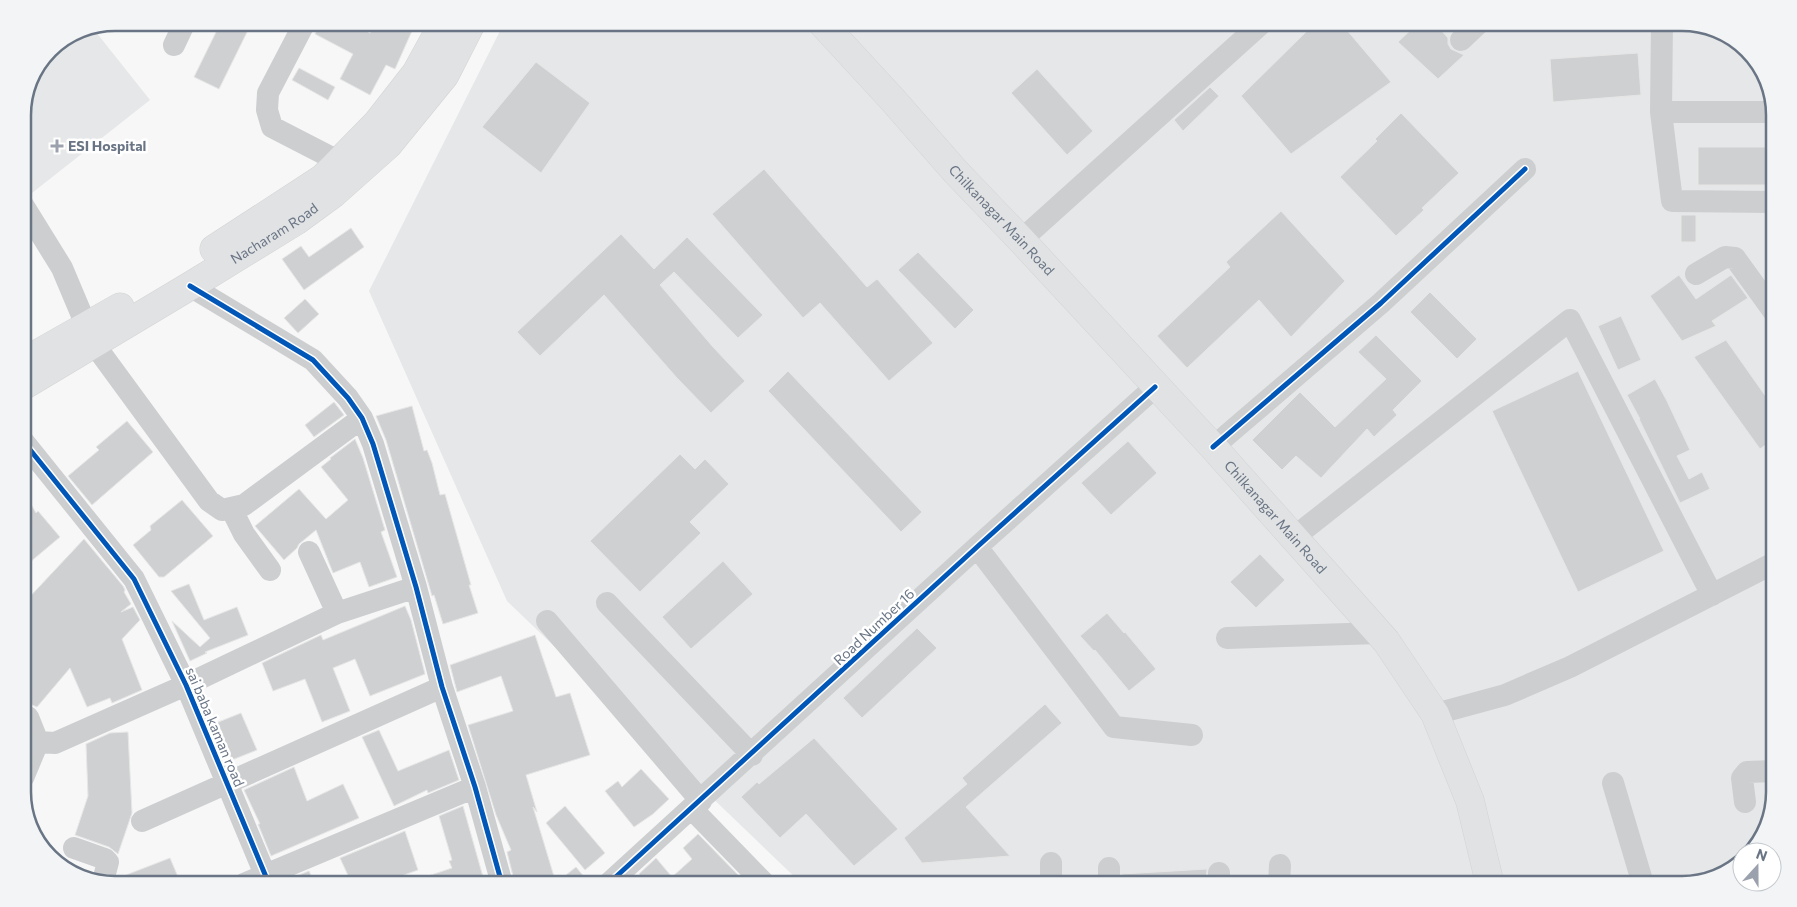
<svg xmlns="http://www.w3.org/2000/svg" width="1797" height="907" viewBox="0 0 1797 907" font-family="Commissioner,sans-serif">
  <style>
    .built { fill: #e6e7e8 }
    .building { fill: #cfd0d2; stroke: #e6e6e6 }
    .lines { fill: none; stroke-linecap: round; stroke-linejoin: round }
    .major-casing { stroke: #d3d4d5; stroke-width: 29 }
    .minor { stroke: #cdced0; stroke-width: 22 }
    .major { stroke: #e1e2e3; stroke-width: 28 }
    .cycleway-casing { stroke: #fff; stroke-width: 8 }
    .cycleway { stroke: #0057b8; stroke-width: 5 }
    .poi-dot { fill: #9ba2ad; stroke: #fff; stroke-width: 2 }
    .labels { text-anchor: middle; stroke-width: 5; stroke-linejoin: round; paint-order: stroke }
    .poi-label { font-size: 14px; font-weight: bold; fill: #697585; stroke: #fff; text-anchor: start }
    .street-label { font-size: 14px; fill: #697585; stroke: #fff }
    .rim { fill: none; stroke: #697585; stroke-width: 2.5 }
  </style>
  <rect width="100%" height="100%" fill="#f7f7f7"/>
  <path class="built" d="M1681,22L1722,32L1759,64L1774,110V791L1765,832L1748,852H1742V859L1733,869L1682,884H802L507,601L369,291L504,23Z
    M92,27L150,100L32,193L23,182V110L50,50L80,29Z"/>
  <path class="building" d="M221,22H252L219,89L194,77Z
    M321,22H351L370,33L374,26L375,27L377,22H416L395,69L386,65L370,95L340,79L353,54L315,34Z
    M1316,22H1340L1391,82L1291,154L1241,96Z
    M1419,22H1434L1448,38V44L1451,49L1464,55L1438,79L1398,42Z
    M1638,53L1641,95L1553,102L1550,59Z
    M536,62L590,103L541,173L482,127Z
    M299,68L335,87L328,100L292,80Z
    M1037,69L1093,131L1067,155L1011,93Z
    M1210,87L1219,96L1183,131L1174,120Z
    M1401,113L1459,173L1422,208L1424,210L1396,236L1340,177L1377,141L1375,139Z
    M1698,147H1774V185H1698Z
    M764,169L867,287L877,279L933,343L889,381L820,303L803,318L712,214Z
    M1281,211L1345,281L1291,337L1259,300L1187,368L1157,336L1230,267L1226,262Z
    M1681,215H1696V242H1681Z
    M351,228L364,247L304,290L282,259L301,246L309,257Z
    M621,234L654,269L687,237L763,315L738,338L674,272L660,285L713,347L745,381L711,413L677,378L604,295L540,356L517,332Z
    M918,252L974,310L955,329L898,270Z
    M1679,275L1696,299L1731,275L1748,298L1712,321L1716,326L1682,341L1650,296Z
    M1430,292L1477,339L1457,359L1410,312Z
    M305,299L319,314L298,333L284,318Z
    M1621,316L1641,360L1618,370L1598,326Z
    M1376,335L1422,381L1393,410L1397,415L1374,437L1367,429L1321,478L1296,456L1282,470L1252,440L1300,392L1335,427L1386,379L1358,352Z
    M1726,340L1774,408V439L1760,449L1694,357Z
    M788,371L922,512L901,532L768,391Z
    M1578,371L1664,551L1578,592L1492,411Z
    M1655,379L1667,401L1690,450L1677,456L1689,479L1702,472L1710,489L1680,503L1639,419H1640L1627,395Z
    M334,402L344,415L314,437L305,425Z
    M412,406L424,451L427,450L432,463L440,495L445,494L471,585H469L478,613L443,624L434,595L432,596L386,440L376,416Z
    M127,421L153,452L92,505L68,476L99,450L96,447Z
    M355,439L363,458L385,530L381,532L397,577L369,587L360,562L333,573L316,530L299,544L297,548L284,560L255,526L299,489L326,519L348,500L321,467L331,459L330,458Z
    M1128,441L1157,473L1111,515L1081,483Z
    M680,454L695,469L705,459L729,484L690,522L701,533L640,592L590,541Z
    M23,490L36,513L38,511L60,537L23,568Z
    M182,500L213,536L164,577H159L133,545L151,530L150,526Z
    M84,539L123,586L125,590L124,592L131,604L121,612L133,607L140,620L122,639L142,690L112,703L110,698L87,707L70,668L37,707L30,704L23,705V604Z
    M1260,554L1285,580L1256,608L1230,582Z
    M723,561L753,594L691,649L662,617Z
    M189,584L204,620L237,607L248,635L205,652L207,653L190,661L172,621L200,647L210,638L171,591Z
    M405,606L411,620L425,674L370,696L355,659L333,668L350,711L322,722L305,679L273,691L262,663L321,635L323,640Z
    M1107,613L1124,633L1125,632L1156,669L1129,691L1095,650L1094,651L1080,636Z
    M917,628L937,648L862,718L843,698Z
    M535,635L556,697L570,693L590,755L526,775L537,812L533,807L556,883L576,867L585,878L577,884H515L507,852L511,850L496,815L468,725L513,711L501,676L457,692L450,665Z
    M1045,704L1062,723L966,807L1010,856L922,863L904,838L967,784L962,778Z
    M241,713L257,750L232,760L216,723Z
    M379,730L398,771L449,750L459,780L428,793L427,790L394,806L362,737Z
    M128,732L132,813L118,854L109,847L75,835L88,796L86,744L110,733Z
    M814,738L898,829L854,866L806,814L780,838L741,797L757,782L759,784Z
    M294,767L307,801L343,784L359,818L271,856L258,824H260L244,790Z
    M641,769L669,799L653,814L634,827L605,791L618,781L622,787Z
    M463,806L485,884H410V882L452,868L449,861L452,860L439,816Z
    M565,806L605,853L585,870L546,823Z
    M405,831L418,870L390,880L389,877L375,884H352L340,858Z
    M698,834L747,884H648L639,874L656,858L672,877L692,859L683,848Z
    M170,858L181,884H130L126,875Z
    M1207,869L1206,884H1122V874Z
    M309,871L315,884H282V882Z"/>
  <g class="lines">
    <g class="major-casing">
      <g id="major">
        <path id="s1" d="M821,22L892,99L955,171L1021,240L1213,447L1386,641L1435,714L1470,801L1490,884"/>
        <path d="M214,249L323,178L377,123L416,73L444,22"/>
        <path d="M23,362L120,307"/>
        <path id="s2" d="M23,386L190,286L296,221L333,194L388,145L445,75L472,22"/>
      </g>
    </g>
    <path class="minor" d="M305,22L268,93L267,110L272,127L338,161
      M1662,22L1661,112L1672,201L1774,202
      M1461,40L1480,22
      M174,45L185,22
      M1661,112H1774
      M23,205L62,268L94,344L209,501L222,510L244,505L362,418
      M1021,240L1263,22
      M1696,274L1725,257L1735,258L1774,312
      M190,286L313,360L348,398L362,418L373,444L416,587L442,687L475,787L502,884
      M23,441L134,579L186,685L269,884
      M1213,447L1381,303L1525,169
      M231,508L244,534L270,570
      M1293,538L1570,320L1712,595
      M977,547L1114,727L1192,735
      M309,552L337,613
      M607,603L752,755
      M547,621L701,801
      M1227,638L1379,633
      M1435,714L1505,695L1570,667L1774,563
      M28,717L38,742
      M23,778L38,742L55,743L186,685L337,613L416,587
      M1613,783L1643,884
      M1745,802L1742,778L1747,772L1774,771
      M692,809L765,884
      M142,821L442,687
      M74,848L105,859L108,862L103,881
      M1051,863V884
      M1109,868V884
      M1219,873V884
      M244,884L475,787
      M608,884L977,547L1155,387
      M1279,884L1280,865"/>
    <use href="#major" class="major"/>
    <g class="cycleway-casing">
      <path id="cycleway" d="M190,286L313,360L348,398L362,418L373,444L416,587L442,687L475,787L502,884
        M23,441L134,579L186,685L269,884
        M1213,447L1381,303L1525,169
        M608,884L977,547L1155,387"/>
    </g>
    <use href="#cycleway" class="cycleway"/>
  </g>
  <path class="poi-dot" d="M54.5 138.5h5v5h5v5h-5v5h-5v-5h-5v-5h5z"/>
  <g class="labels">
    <g class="poi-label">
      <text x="68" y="151">ESI Hospital</text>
    </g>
    <g class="street-label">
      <text dy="5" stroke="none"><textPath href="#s1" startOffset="268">Chilkanagar Main Road</textPath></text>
      <text dy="5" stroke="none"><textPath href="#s2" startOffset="294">Nacharam Road</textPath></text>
      <text dy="5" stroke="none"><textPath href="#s1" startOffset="672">Chilkanagar Main Road</textPath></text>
      <text transform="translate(874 627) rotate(-43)" y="5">Road Number 16</text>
      <text transform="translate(215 727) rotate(67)" y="5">sai baba kaman road</text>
    </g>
  </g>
  <path d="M0 0H1797V907H0ZM115 31H1682A84 84 0 0 1 1766 115V792A84 84 0 0 1 1682 876H115A84 84 0 0 1 31 792V115A84 84 0 0 1 115 31Z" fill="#f3f4f5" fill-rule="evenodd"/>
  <path class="rim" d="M115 31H1682A84 84 0 0 1 1766 115V792A84 84 0 0 1 1682 876H115A84 84 0 0 1 31 792V115A84 84 0 0 1 115 31Z"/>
  <g transform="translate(1757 867) rotate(21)"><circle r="24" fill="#ffffff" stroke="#c3c8ce"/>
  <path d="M0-4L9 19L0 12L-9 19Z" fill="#9ba2ad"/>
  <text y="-8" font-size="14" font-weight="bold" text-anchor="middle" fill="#697585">N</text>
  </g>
</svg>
